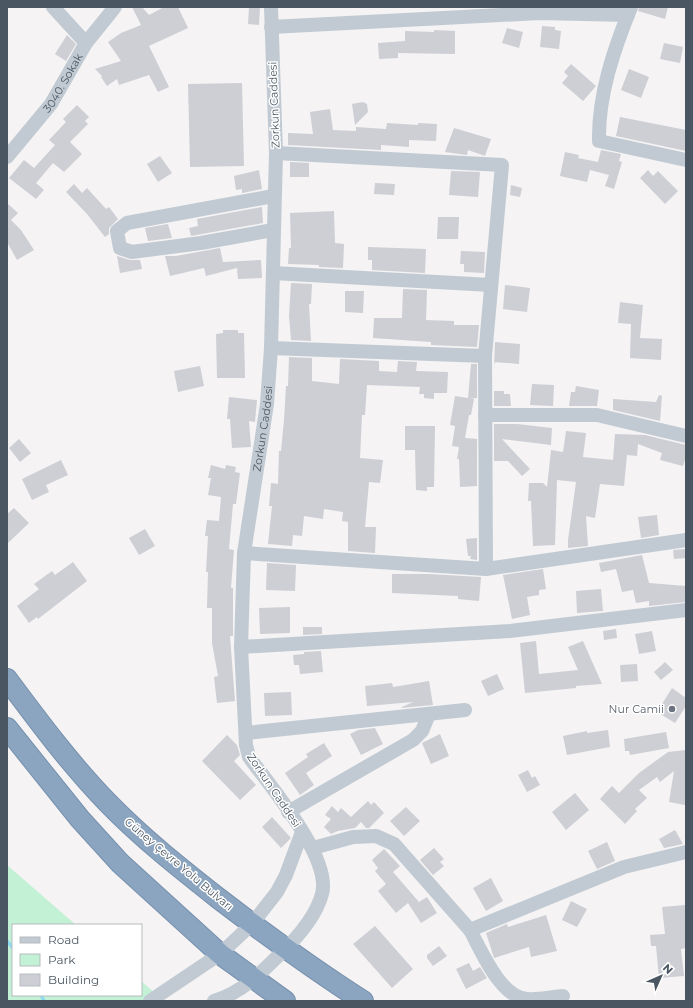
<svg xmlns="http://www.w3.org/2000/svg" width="693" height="1008" viewBox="0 0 693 1008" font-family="Montserrat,sans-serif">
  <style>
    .green { fill: #c3f1d5 }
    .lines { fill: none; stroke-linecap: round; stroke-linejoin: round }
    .stream { stroke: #90daee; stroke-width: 3.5 }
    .building { fill: #cdcfd5 }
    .highway-casing { stroke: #7690ad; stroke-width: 22 }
    .minor { stroke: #c1cad2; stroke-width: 14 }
    .highway { stroke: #8ba5c1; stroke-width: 20 }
    .worship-dot { fill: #6b7280; stroke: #fff; stroke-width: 1.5 }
    .labels { text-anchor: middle; stroke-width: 3; stroke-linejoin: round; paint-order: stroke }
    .street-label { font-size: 11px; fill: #4a5661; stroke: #fff }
    .worship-label { font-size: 11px; fill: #5b616d; stroke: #fff; text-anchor: end }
  </style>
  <rect width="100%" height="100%" fill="#f5f3f3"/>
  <path class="green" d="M7,865L76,925H13V995H141V981L164,1001H7Z"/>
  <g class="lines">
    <path class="stream" d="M7,941L13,948
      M41,995L44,1001"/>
  </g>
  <path class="building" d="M132,7H142L149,15L164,7H178L188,28L149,46L169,87L158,92L149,75L119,85L117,79L107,86L101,77L102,76L95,69L121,61L108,42L121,33L141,25Z
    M249,7H260L259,25L248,24Z
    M639,7H668L665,19L638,11Z
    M542,26L555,27V30L561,31L559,49L540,47Z
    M507,28L523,32L519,48L502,43Z
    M434,30L455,31V54L398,53V58L379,59L378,43L405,41V31L434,32Z
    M67,35L76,44L66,61L55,54Z
    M664,43L683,47L680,63L660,59Z
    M571,64L596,86L583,101L562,83L568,76L564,72Z
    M629,69L649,77L641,98L621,90Z
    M242,83L244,166L190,167L188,84Z
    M363,102L367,104L368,112L355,125L352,104Z
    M77,105L89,117L85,121L88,124L70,142L82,154L64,172L53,163L36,183L44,190L36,199L9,178L24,160L34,168L55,145L49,140L66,122L63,119Z
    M330,109L333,130L356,131V127L386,129L387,123L418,125V123L437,124L436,141L409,140V147L381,145V150L288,145V133L313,134L310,112Z
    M620,117L686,130V151L616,136Z
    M454,128L491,139L485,156L468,150L467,155L445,152Z
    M601,150L621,154L619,161L622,162L614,189L605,186L609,175L590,170L587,182L560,176L565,152L579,155L578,158L598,162Z
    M160,156L172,173L158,182L147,164Z
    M290,162L309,163V177H290Z
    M259,170L262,189L242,193V189L236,190L234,176Z
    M648,170L653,176L658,171L678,191L665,204L640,178Z
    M451,171L480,172L478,197L449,195Z
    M375,183L395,184L394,195L374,194Z
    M74,184L82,193L87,188L106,209L109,207L118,219L109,228V234L105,237L87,214L66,192Z
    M511,185L522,188L520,197L510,195Z
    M7,203L18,213L11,220L21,230L34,250L17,260L7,242Z
    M262,207L263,223L191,236L189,228L198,226L197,219Z
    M334,211L335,243L344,244L343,268L319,267V265L288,264L289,248H291L290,213Z
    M438,217H459L458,239H437Z
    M168,224L172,238L148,241L145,228Z
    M368,247L426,249L425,273L372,270V260H368Z
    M220,248L223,262L261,260L262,278L238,279L237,268L206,276L204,268L170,276L165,256H176Z
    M461,251L485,252L484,273L464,272V264H460Z
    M117,256L130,260H140L142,269L120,273Z
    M291,283L312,284L311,304H309L311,341L291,340L289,316Z
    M505,285L530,288L527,312L503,309Z
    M403,289L427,290L426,320L454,321V325H479L477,347L431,345V342L373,338L374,318H402Z
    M345,291H364L363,313L345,312Z
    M620,302L643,305L640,338L662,339L661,360L630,358L631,324L618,323Z
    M223,330H238V333H244L245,378H217L216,334L223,333Z
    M495,342L520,344L519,364L494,362V369Z
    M289,357L312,358V381L339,384L340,359L379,361V371L397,372L398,361L417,362L416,371L448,372L447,393H434V399L424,398V394H419L420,387L367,385L365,415H362L360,458L383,460L380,483L369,482L365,527H376L375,553L348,551V522L342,521L343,512L324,509L323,519L304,516L302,536L293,535L292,546L268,544L272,506H269L271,483L278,484L279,451H281L284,420L286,386H288Z
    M471,364H477V398L469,399H474L471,415H469L465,438L477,439V486L460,487L459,459H457L459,447L452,446L455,426L450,425L455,396L468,398Z
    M200,366L204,386L178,392L174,371Z
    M532,384L554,385L553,406L530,405Z
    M576,386L599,390L597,406H569L571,392H575Z
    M494,391H504V394H510L511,406H494Z
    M659,395L662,396L660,421L613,410V399L656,402Z
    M229,397L257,400L255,422L249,421L251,447L232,448L230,419H227Z
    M494,424H517L552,428L551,445L502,439L530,469L522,476L508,461H494Z
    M405,426H435L434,487H427V491L416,490L415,450H405Z
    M566,431L586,433L583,457L613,460L615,434L645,435L686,445V457L683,466L660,460L662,453L638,444L637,456L627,455L624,486L600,484L595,518L586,516L588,546L568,548V540L576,482L557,480L555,545L533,546L531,501H528L529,483H543L547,487L551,450L563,452Z
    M19,439L31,453L20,462L9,448Z
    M61,460L68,475L46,485L49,492L32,500L22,479Z
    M211,465L225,469L226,465L236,467L235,472L240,473L236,504H233L229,549L234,550L231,588H233V636H230L235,701L217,703L214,677L218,676L212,643V608H207L208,572H206L208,536H205L207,520L219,521L221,497L208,495L211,478H208Z
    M14,508L29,523L7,544V514Z
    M657,515L659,535L641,538L638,517Z
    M145,529L155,546L139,555L129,538Z
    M477,538V560L470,559L471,556H468L466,539Z
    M685,549L686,558L674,559L673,550Z
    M642,555L649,583L686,586V602L649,606V601L636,603L633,590L622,592L616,569L601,572L599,563Z
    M73,562L87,581L38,619L37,617L29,623L17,606L39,589L34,584L52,571L55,575Z
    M267,563L296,565L295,591L266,590Z
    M543,569L546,589L539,590V595L527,597L530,615L512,619L503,575Z
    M392,574H428L481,577L479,601L458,599V596L392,593Z
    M601,589L603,611L577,613L576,591Z
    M290,607V633L260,634L259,608Z
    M303,627H322V634L303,635Z
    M616,629L617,638L604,640L603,631Z
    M652,631L656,651L639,654L635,634Z
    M536,641L539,674L578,670L568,647L583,641L602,684L576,686V688L525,693L520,643Z
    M321,651L323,672L300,674L299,665H294L293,655L304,654V652Z
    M665,662L673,670L661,680L654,672Z
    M637,664L638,681L621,682L620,665Z
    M497,674L504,689L488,696L481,681Z
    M429,681L433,705L400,708L413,702L367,706L365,686L392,683L393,687Z
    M672,688L686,698V706L675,723L657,712Z
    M291,692L292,715L265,716L264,693Z
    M375,728L383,744L361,755L350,734L358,730Z
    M608,730L610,747L567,755L563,736L587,731V733Z
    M666,732L669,748L630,755L629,751H625L624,739Z
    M440,734L449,756L431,764L422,743Z
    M227,735L237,745L240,755L234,761L256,785L240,800L202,761Z
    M324,743L332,756L306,773L314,785L300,795L285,773L308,757L306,754Z
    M686,750L685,805L669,802L674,771L660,782L657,777L639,790L647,798L635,809L637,811L625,824L600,799L612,786L619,793L639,773L668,752Z
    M528,770L532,778L535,776L540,785L527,792L518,775Z
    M575,793L589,810L566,830L552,812Z
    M368,801L371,805L374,802L384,813L369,828H366L361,822L355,828L338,831L331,834L324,827L331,819L325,815L332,806L338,812L341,808L351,817Z
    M406,807L420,821L404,836L390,821Z
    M272,817L291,838L281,848L262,827Z
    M675,830L683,844L664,848L659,839Z
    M607,842L615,861L597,869L588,851Z
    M434,848L444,859L440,862L444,866L433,875L420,860Z
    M384,849L400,866L393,872L419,902L427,897L437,913L421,923L408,903L396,913L378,891L386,884L375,871L378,868L372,860Z
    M491,878L503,901L486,911L473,888Z
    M571,901L587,909L577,927L562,920Z
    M685,905L686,948L681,949L684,976L659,978L656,946H651L650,935L665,934L662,907Z
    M546,915L557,951L531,957L529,947L494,958L486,933L507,924L508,927Z
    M375,926L413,969L392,988L353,944Z
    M439,946L447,956L433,966L427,958V955Z
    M469,963L473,971L480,967L487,978L466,989L456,969Z"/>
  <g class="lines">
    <g class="highway-casing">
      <path id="highway" d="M7,679C39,722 71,765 108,803C142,838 180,868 218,898C265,934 313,969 363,1001
        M7,728L80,819L120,863L220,954L285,1001"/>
    </g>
    <g class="minor">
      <path d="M53,7L86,43"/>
      <path d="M631,7C614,49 598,95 599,141L686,160"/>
      <path d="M271,27L539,13L628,15"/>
      <path d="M276,153L502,165L485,356L486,569"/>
      <path id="s1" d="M7,157L51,104L86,43L115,7"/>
      <path d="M273,230L201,243L132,252L120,248L117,231L127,223L273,196"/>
      <path d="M273,273L491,285"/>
      <path d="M271,348L485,356"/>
      <path d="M485,415H597L686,436"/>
      <path d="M244,553L486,569L686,540"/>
      <path d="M241,647L510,631L686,610"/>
      <path d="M246,733L465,710"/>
      <path d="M288,812L413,740L422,731L429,714"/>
      <path d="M313,848L353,837L376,836L394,844L470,930L624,867L686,852"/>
      <path d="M470,930C481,950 500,997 527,999C538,1000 551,997 563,996"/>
      <path d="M150,1001L220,954L252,924L277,892L286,875L302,832"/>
      <path id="s2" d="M214,1001C241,993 260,974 280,954C296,939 316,916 322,894C332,858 270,786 249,757L246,745L241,647L244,553L267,404L271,348L276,153L271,7"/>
    </g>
    <use href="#highway" class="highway"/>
  </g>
  <circle class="worship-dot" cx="672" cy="709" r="4"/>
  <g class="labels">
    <g class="street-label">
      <text dy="4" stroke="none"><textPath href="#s1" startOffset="93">3040. Sokak</textPath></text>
      <text transform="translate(274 105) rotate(-92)" y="4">Zorkun Caddesi</text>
      <text dy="4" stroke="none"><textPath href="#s2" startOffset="645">Zorkun Caddesi</textPath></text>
      <text transform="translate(274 790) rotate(56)" y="4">Zorkun Caddesi</text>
      <text transform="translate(179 864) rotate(40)" y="4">Güney Çevre Yolu Bulvarı</text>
    </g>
    <g class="worship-label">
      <text x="664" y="713">Nur Camii</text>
    </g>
  </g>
  <rect width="693" height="1008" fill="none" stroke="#4a5661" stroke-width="16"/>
  <rect x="12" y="924" width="130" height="72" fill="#ffffff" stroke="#b7bbc0"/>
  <rect x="20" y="937" width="20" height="6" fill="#c1cad2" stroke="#b7bbc0"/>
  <text x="48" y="944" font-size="12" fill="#4a5661">Road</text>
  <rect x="20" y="954" width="20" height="12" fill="#c3f1d5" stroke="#b7bbc0"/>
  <text x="48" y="964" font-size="12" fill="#4a5661">Park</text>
  <rect x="20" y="974" width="20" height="12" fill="#cdcfd5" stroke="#b7bbc0"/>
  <text x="48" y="984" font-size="12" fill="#4a5661">Building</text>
  <g transform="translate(661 976) rotate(45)" stroke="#ffffff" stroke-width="3" paint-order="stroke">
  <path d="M0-3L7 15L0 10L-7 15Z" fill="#4a5661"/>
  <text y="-6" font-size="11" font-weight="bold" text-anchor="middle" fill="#4a5661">N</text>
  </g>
</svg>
